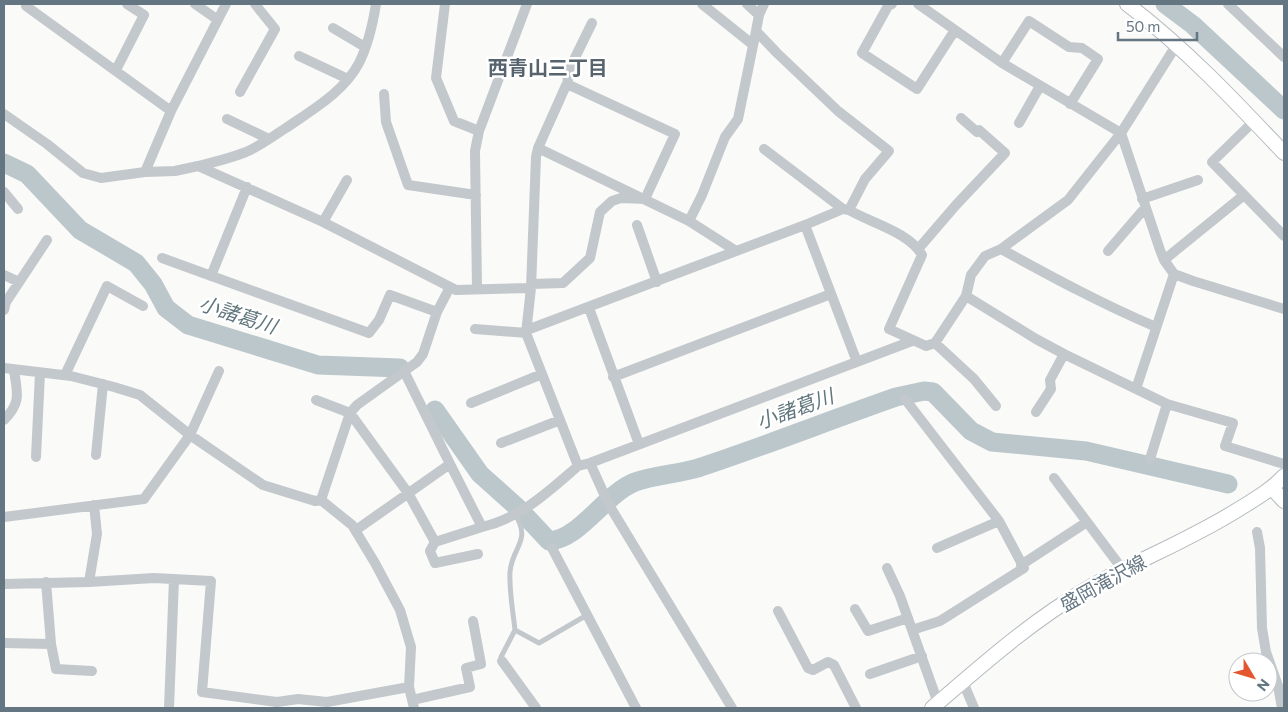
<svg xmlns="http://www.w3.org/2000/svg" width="1288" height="712" viewBox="0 0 1288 712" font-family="Commissioner,'Noto Sans JP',sans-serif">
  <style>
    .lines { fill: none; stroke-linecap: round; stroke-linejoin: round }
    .river { stroke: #bbc7cb; stroke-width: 19 }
    .secondary-casing { stroke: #b3babf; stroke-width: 16 }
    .lane { stroke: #c3c8cc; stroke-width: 5 }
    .street { stroke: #c3c8cc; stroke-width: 10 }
    .secondary { stroke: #fff; stroke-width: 14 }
    .labels { text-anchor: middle; stroke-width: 5; stroke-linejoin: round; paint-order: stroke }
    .street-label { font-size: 19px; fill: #657683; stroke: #fff }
    .neighbourhood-label { font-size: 20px; font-weight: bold; fill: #57646e; stroke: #fff }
    .water-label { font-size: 20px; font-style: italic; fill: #60757c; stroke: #fff }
  </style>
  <rect width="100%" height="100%" fill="#fafaf8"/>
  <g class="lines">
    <path class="river" d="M1165,4L1193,25L1284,110
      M4,163L27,174L80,230L136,263L153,284L166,308L188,325L318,365L400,368
      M435,410L480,474L518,508L549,541C579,540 606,493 635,482C655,475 678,474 698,468C765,446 830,420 896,397L924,391L933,392L971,431L992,442L1086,451L1228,484"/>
    <g class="secondary-casing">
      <path id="secondary" d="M1127,4C1185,48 1234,100 1284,153
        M1272,488L1284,501
        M932,708C980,667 1030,622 1085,590C1135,561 1190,540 1239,509C1255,499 1271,490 1284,476"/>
    </g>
    <path class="lane" d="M515,514C532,542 512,546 510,572C509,591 513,611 515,630L539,643L587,615
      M502,661L501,657L515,630"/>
    <path class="street" d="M195,4L218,20
      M445,4L436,78L454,121L479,131L475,151L477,289
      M702,4L752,44
      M747,4L759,15
      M764,4L759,15L756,31L777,53L838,111L889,151L865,179L849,210
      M892,4L888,6L862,53L917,89L955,30
      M918,4L1002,63L1121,133L1160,250L1164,260L1174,274L1193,281L1284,309
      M1228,4L1284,57
      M26,6L171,111
      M333,28L365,47
      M299,56L348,79
      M1002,63L1029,21L1069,47L1082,48L1098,59L1070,104
      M116,70L144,15L127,4
      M240,92L275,29L255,4
      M384,94L386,122L408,185L476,195
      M4,114L47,144L83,173L101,178L145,172L175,171L198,166L323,222L456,290L531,288L526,333L578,466L590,463L912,341
      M227,119L269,139
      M1254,121L1212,162L1284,236
      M1019,123L1040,86
      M479,131L527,4
      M538,148L689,221L736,251
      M764,149L843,209
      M198,166C215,162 231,158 246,152C260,146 273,136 286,128C312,110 344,92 359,63C368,45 373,23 376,4
      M145,172L171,111L226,4
      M4,192L18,209
      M1142,199L1198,180
      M689,221L702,195L725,137L738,119L756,31
      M323,222L347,180
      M637,225L657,282
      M805,225L857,362
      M919,248L956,205L1005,153L979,130L977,132L961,118
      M1001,249C1052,277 1102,304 1156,327
      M1108,251L1145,208
      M162,258L369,333L379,320L390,295L437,312
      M1164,260L1244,195
      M4,275L19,282
      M211,276L247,187
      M531,284L563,283L590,258L600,212L612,201L621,198L645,199L675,134L567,84
      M531,288L536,157L538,148L568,81L567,74L592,23
      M966,296L1036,339L1064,354L1167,404L1233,423L1225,446L1284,464
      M589,308L639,444
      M4,310L6,302L47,240
      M475,329L526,333
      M527,330L805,225L843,209L849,210C871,223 909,232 922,255L889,329L926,346L935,343L966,296L971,275L985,256L1001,249L1068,200L1121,133L1177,44
      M935,343L974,379L996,406
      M4,368L71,376L114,387L140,395L190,435L263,485L315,501L321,500L352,525L375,563L400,610L411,647L409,687L414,708
      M404,371L450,464
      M65,375L107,286L143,306
      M613,377L831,294
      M1136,389L1174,274
      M905,399L999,521L1024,568L940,621L912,630
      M316,400L350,413L408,493L435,542L430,551L435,563L478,554
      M471,403L542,374
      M1036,412L1051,389L1050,380L1064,354
      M4,420C22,402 17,393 14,370
      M501,443L560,420
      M96,455L103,384
      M36,457L40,373
      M1150,459L1167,404
      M590,463L609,505L732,708
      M1054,478L1123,570
      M321,500L350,413L357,405L417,362L423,354L437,312L450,287
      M4,517L144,499L190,435L219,371
      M356,530L450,464L482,527C521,518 549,491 578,466
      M1257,532L1260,548L1262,628L1266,652L1278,686L1282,708
      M435,542L482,527
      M552,548L636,708
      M937,548L999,521
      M1021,565L1087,522
      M887,568L900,596L938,703
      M46,582L51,644
      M89,582L97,534L94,505
      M4,584L89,582L154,578L211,581L202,692L277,702L298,699L327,702L409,687
      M855,609L868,631L908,618
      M778,611L808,668L813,670L828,662L834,665L856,708
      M4,643L51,644L56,669L92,671
      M502,661L536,708
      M870,674L922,656
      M963,682L974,708
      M412,700L470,687L466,668L481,664L473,621
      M169,708L174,579"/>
    <use href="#secondary" class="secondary"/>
  </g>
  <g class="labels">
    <g class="street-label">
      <text transform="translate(1103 583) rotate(-29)" y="7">盛岡滝沢線</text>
    </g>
    <g class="neighbourhood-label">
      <text x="548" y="75">西青山三丁目</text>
    </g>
    <g class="water-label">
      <text transform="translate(238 315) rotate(18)" y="7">小諸葛川</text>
      <text transform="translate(795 409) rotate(-20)" y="7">小諸葛川</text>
    </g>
  </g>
  <rect width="1288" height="712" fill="none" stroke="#657683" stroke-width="10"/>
  <g transform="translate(1253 677) rotate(128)"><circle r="24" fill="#ffffff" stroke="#c1c8cd"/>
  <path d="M0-4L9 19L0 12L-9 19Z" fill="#e4572e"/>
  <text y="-8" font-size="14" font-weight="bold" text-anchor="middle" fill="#657683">N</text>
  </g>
  <path d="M1118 32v8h79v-8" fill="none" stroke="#657683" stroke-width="2.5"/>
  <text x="1126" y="32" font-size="15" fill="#657683" stroke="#ffffff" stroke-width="4" paint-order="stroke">50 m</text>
</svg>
